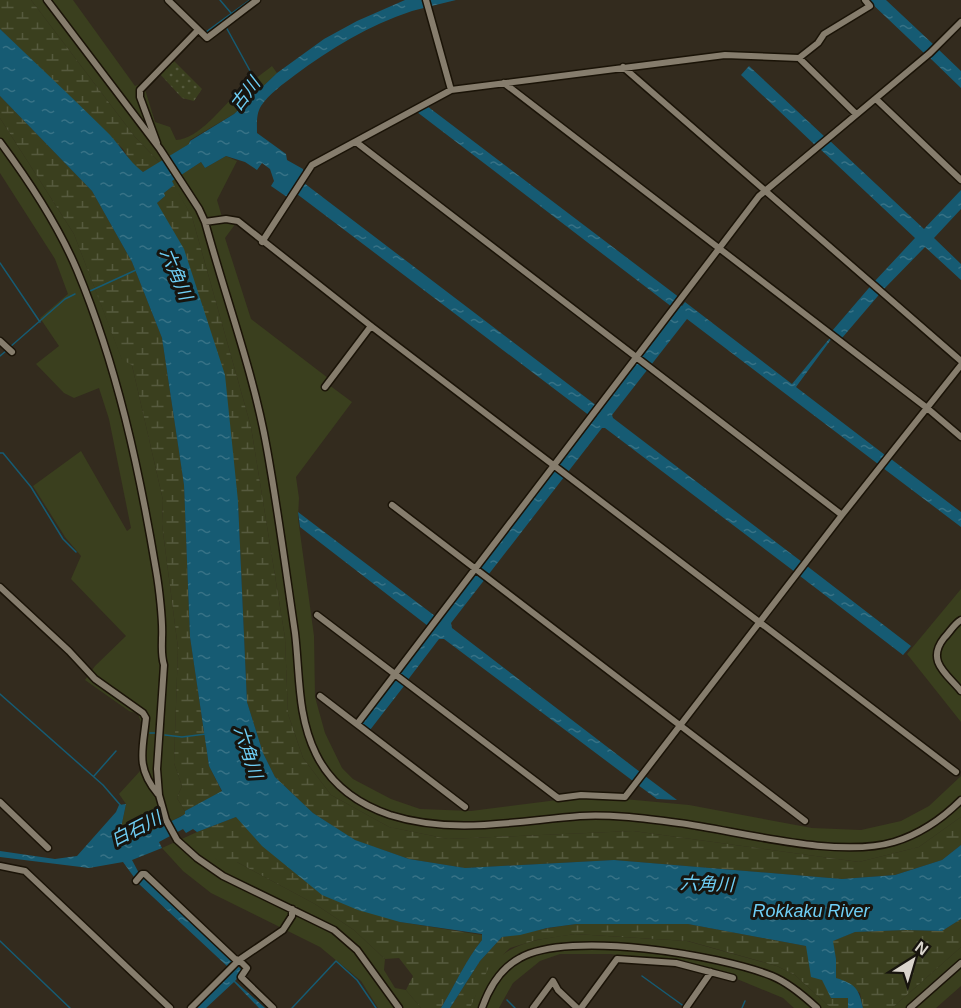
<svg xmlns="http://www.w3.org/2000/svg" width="961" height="1008" viewBox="0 0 961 1008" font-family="Helvetica,'Noto Sans JP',sans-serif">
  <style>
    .grass { fill: #3a3f1e }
    .wetland { fill: url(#wetland-marsh) }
    .park { fill: url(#park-dots) }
    .water { fill: url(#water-ripples) }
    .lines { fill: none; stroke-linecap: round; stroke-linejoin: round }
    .stream { stroke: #165b73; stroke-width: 1.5 }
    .minor-casing { stroke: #1a1307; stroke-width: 9 }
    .minor { stroke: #867d6d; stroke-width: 6 }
    .labels { text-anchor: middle; stroke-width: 6; stroke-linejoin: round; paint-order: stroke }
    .water-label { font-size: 18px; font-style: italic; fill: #6fcff6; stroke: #17140e }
  </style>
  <defs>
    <pattern id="wetland-marsh" width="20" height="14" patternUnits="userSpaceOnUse" patternTransform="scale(1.5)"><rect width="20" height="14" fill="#3a3f1e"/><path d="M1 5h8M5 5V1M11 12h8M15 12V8" fill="none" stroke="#565a3e"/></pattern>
    <pattern id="park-dots" width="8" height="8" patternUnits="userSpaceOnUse" patternTransform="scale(1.5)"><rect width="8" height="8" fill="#3a3f1e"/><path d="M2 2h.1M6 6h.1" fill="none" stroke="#565a3e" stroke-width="1.8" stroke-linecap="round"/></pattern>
    <pattern id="water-ripples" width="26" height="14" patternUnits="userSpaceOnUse" patternTransform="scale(1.5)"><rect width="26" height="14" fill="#165b73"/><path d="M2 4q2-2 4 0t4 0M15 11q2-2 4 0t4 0" fill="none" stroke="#377286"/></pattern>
  </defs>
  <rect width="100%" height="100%" fill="#332b1e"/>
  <path class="grass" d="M31,0H73L135,86L143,83L155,122L170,127L176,140C199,139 222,107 238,92C248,83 261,75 272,66L277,73L234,114L190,140L189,144L160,163L135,137Z
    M0,118L74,234L122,359L132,365L163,500L162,524L178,648L174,763L182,786L177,798L185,811V814L153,831L151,830L127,843L121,828L126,804L119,794L141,770L138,753L142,725L138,714L129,711L85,680L95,666L126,636L71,579L81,556L65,537L33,486L81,451L127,531L131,528L109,419L99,388L74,398L64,393L36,364L59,346L40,318L68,294L55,259L0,173Z
    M226,156L237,161L217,200L222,217L239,219L225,238L251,319L328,378L325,382L352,402L296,477L299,498L298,518L314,636L315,697L325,733L342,768L353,779L391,799L420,809L471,811L581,797L624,799L689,805L812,828L861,830L901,821L929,806L961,776V817L919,847L859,862L633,831L448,839L389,827L331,795L303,758L288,714L285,638L251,427L192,217L171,181L201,162L205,168Z
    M961,589V722L907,654Z
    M197,832L193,838L220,862H237L315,904L354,930L385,959L384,970L395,988L406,990L421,1008H378L361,981L320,947L211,893L183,871L162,848Z
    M575,934L687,941L777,966L795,975L831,1008H794L783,998L713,969L611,954H560L540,961L513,983L499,1008H470C476,996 480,980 488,969C509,941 542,939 575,934Z
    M961,947V986L936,1008H892Z"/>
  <path class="wetland" d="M0,0H31L135,137L160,163L143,172L133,165L123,149L0,29Z
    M0,96L92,191L132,262L162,338L184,485L190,637L209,766L222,792L185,811L177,798L182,786L174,763L178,648L162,524L163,500L132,365L122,360L74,234L0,118Z
    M174,185L192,217L251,427L285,638L288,714L303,758L331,795L389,827L448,839L633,831L859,862L919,847L961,817V845L942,860L895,875L842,879L614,860L465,868L409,859L354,840L313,813L275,777L263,753L247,702L238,501L157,203L164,197V193Z
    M236,817L400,922L482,935V940C465,961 455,985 441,1008H421L406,990L413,976L399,958L385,959L354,930L315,904L237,862H220L201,848L192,838L197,832Z
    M961,919V947L892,1008H863L860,993L836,978V959L832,941L855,932L906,930L942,931Z
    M576,924H688L806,946L822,980L849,998L848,1008H831L795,975L777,966L688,941L575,934L536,940L510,948L488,969L470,1008H450L480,961L502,937C526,933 551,927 576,924Z"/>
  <path class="park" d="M172,59L202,89L194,101L182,98L159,73Z"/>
  <path class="water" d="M405,0H456C441,4 426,7 412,11C369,25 330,49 295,75C283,84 269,94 261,106C256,114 257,124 257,133L286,154L287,160L303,169V172L287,197L271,186L274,181L270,169L262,163L257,170L245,162L226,156L205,168L201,162L172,181L174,185L164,193L165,196L157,203L184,249L225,375L238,501L247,702L263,753L275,777L313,813L355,840L409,859L465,868L614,860L842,879L895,875L942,860L961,845V919L942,931L906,930L855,932L833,941L836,959V978C855,984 859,988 863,1008H848V998H831L822,980L811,977L806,946L688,924H576L547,928L520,935L502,937L480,961L450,1008H441C455,985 465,961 482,940V934L400,922L358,910L322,895L262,846L236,817L197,832L193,829L186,833L183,829L159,842L162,848L132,860L142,879L144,878L233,962L236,967L238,966L243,971L235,981L265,1008H259L234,982L206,1008H195L228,967L139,884L123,862L89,868L0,857V851L55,859L77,856L116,812L119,805L126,804L121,828L128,842L180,817L185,814V811L222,791L209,766L190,637L184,485L162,338L132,262L92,191L0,96V29C35,63 71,96 105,130C119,143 128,161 143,172L189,144L190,141L234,114L277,73L324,39L357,21Z
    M868,0H886L934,45L931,48L935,52L938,49L961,71V88L930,58L932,55L925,54Z
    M749,66L825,137L822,140H829L924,229L961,190V209L934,238L961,264V280L925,247L883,290L842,338L835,334L796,387L885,455L883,459L888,463L891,459L961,512V527L883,468L886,464L882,461L878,464L687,319L612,415L613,418L802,562L800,567L804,570L807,566L911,646L903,655L800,576L802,572H795L605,428H602L451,623L452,628L640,772L638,776L642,779L645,776L677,800L657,799L638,785L641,781L637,777L633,781L444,639H439L407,681L404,679L401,683L404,686L370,730L361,723L395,679L399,681L402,677L398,674L431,622L428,626L300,527L298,512L435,616L432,620L437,624L597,416L593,413L590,416L297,194L304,183L597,406L595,410L599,413L680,307L675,304L672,307L417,112L427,106L680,298L677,302L682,306L685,302L792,384L834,333L832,331L874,282L915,238L819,148V142L815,145L741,75Z"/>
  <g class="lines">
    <path class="stream" d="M220,0L231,13
      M223,23L221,21L250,0
      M226,27L254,78L262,86
      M206,32L221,21
      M0,263L40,322
      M90,291L136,270
      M10,347L65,299L75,294
      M0,356L6,351
      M0,453H3L31,487L63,539L76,552
      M0,694L103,785L122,807
      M150,733H156
      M165,735L182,737L206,734
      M94,776L116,751
      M0,941L70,1008
      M642,976L685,1007
      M507,1000L515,1008
      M292,1008L336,961L357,980L376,1008
      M742,1008L745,1001"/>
    <g class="minor-casing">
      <path id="minor" d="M47,0L160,149L199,209L205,222C225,296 254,374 267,449C278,510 286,572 295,633C300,675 297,715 316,754C331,785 358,804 390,815C453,835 516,821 580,816C613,814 647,819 679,823C739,831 837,859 894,842C920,834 942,819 961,800
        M168,0L207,38L257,0
        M426,0L451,90
        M799,58L856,114
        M623,67L961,361
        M504,83L927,408L961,437
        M876,99L961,180
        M0,142C29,181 58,225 77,270C117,366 139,468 156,570C159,587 163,621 162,638C162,648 161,655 164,665L157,769L159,795L166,820L177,840L197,858L223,876L334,930L357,950L399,1008
        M356,142L842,515
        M157,143L140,97V90L198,30
        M205,222L226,219L238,221L371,326L956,772
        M262,242L312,165L451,90L725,55L799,58L818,43L824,34L870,6L865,0
        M0,341L12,352
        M325,387L371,326
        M392,505L805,821
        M0,587L69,651L95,679L143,713L146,718C143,749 135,767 158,794
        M317,615L558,798L581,795L625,797L842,515L961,365
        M961,620C954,624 950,632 944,638C926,661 946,673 961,691
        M320,696L465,807
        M357,724L759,196L930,53L961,22
        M0,802L48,848
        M0,866L25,871L170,1008
        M136,881L142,874H145L235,959L239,960L247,968L241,977L273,1008
        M191,1008L239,960L283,930L292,916V909
        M482,1008C489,988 501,968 520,958C569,930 720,955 772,976C789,983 804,996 817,1008
        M533,1008L553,981L558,990L577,1008
        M581,1008L617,959L676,963L733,978
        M686,1008L711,972
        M910,1008L961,963"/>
    </g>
    <use href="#minor" class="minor"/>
  </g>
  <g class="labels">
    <g class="water-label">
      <text transform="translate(245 94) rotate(-52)" y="6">古川</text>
      <text transform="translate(176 274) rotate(67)" y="6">六角川</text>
      <text transform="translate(248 752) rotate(72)" y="6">六角川</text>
      <text transform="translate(136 829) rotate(-27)" y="6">白石川</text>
      <text transform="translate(707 884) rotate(2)" y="6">六角川</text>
      <text x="811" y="917">Rokkaku River</text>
    </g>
  </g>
  <g transform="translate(913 960) rotate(37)" stroke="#17140e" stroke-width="4.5" paint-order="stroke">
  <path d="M0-4.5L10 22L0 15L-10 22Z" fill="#dad5cd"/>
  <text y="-9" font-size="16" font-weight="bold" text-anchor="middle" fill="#dad5cd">N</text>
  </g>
</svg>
